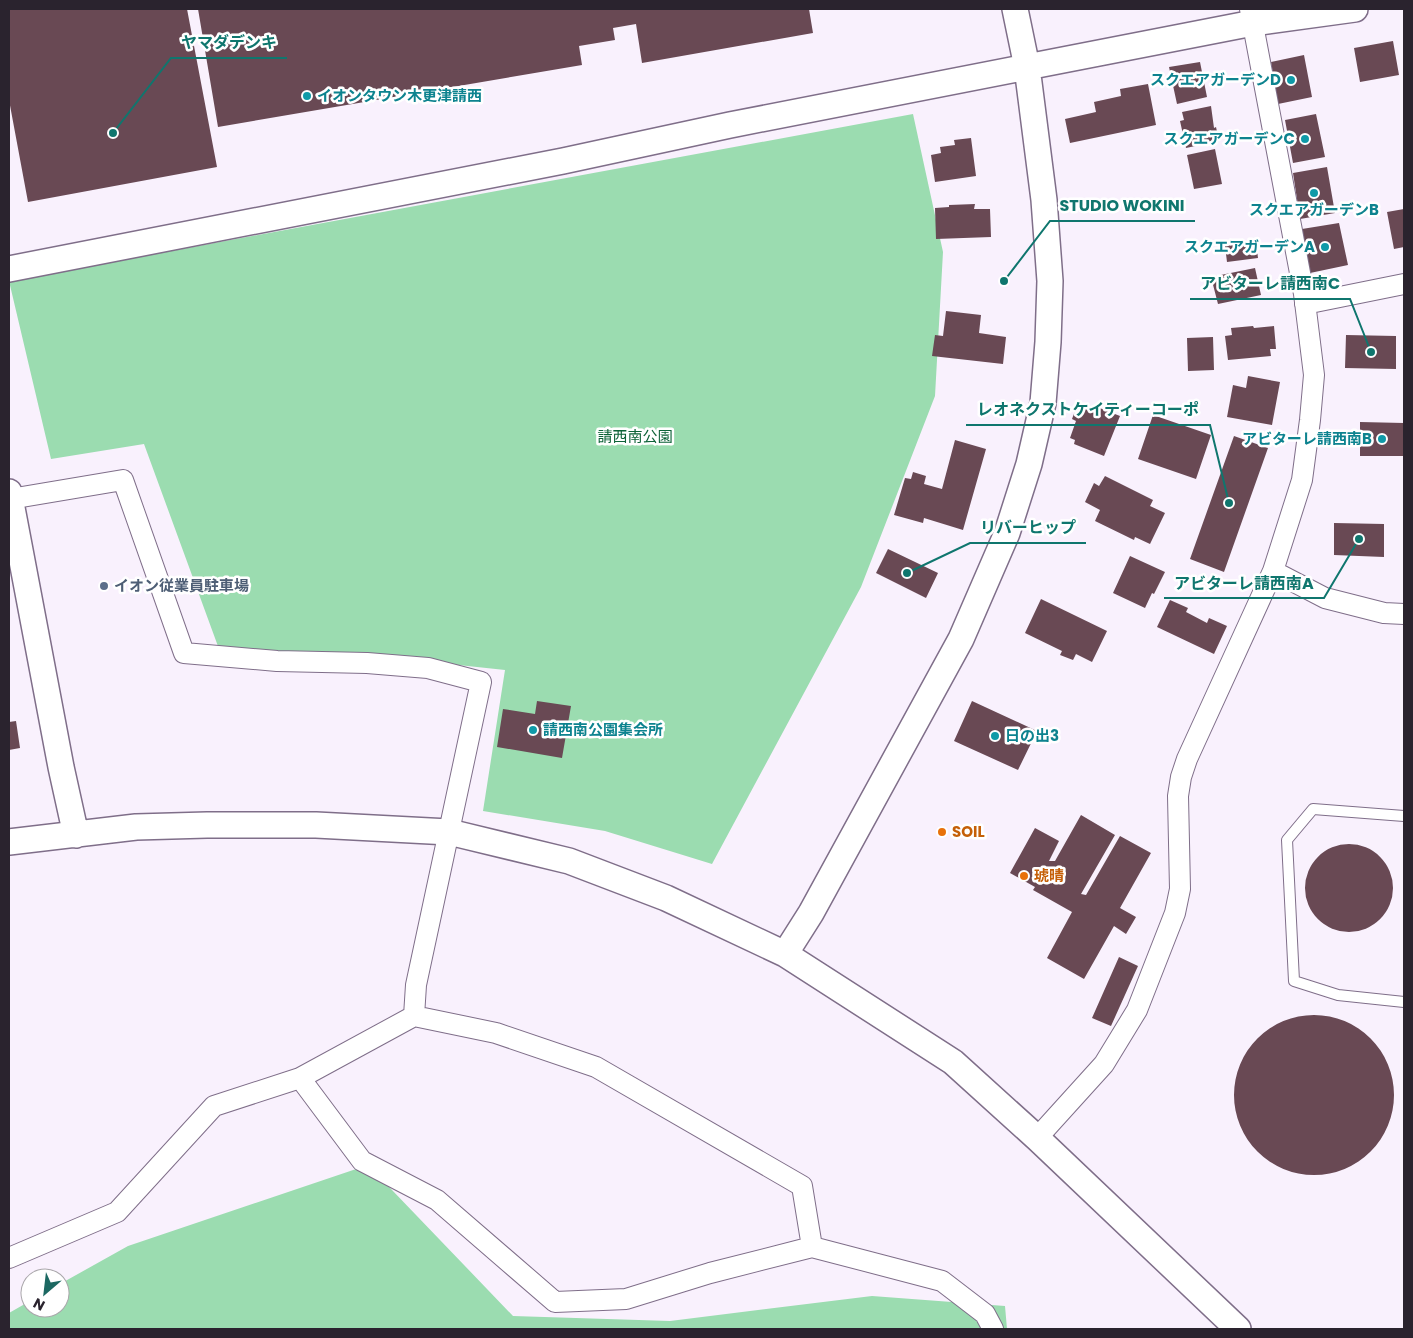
<svg xmlns="http://www.w3.org/2000/svg" width="1413" height="1338" viewBox="0 0 1413 1338" font-family="Poppins,'Noto Sans JP',sans-serif">
  <style>
    .green { fill: #9bdcb0 }
    .building { fill: #694954 }
    .lines { fill: none; stroke-linecap: round; stroke-linejoin: round }
    .service-casing { stroke: #7f6e89; stroke-width: 12 }
    .minor-casing { stroke: #7f6e89; stroke-width: 22 }
    .tertiary-casing { stroke: #7f6e89; stroke-width: 28 }
    .service { stroke: #fff; stroke-width: 10 }
    .minor { stroke: #fff; stroke-width: 20 }
    .tertiary { stroke: #fff; stroke-width: 25 }
    .culture-dot { fill: #0f9aa8; stroke: #fff; stroke-width: 2 }
    .service-dot { fill: #5c6f8a; stroke: #fff; stroke-width: 2 }
    .food-dot { fill: #e8710a; stroke: #fff; stroke-width: 2 }
    .labels { text-anchor: middle; stroke-width: 5; stroke-linejoin: round; paint-order: stroke }
    .culture-label { font-size: 15px; font-weight: bold; fill: #0d838f; stroke: #fff; text-anchor: end }
    .park-label { font-size: 15px; fill: #0d6237; stroke: #fff }
    .service-label { font-size: 15px; font-weight: bold; fill: #4e5e75; stroke: #fff; text-anchor: start }
    .food-label { font-size: 15px; font-weight: bold; fill: #c56008; stroke: #fff; text-anchor: start }
    .leader { fill: none; stroke: #0f766e; stroke-width: 2 }
    .callout-dot { fill: #0f766e; stroke: #fff; stroke-width: 2 }
    .callout-label { font-size: 16px; text-anchor: middle; font-weight: bold; fill: #0f766e; stroke: #fff; stroke-width: 5; stroke-linejoin: round; paint-order: stroke }
  </style>
  <rect width="100%" height="100%" fill="#f9f1fd"/>
  <path class="green" d="M913,114L943,252L935,396L861,587L712,864L605,831L483,811L505,670L365,655L219,649L144,444L51,459L9,281Z
    M368,1165L513,1316L670,1321L872,1296L1005,1306L1007,1329H9V1313L30,1301V1308H60V1284L128,1246Z"/>
  <path class="building" d="M9,9H187L217,167L28,202L9,100Z
    M198,9H809L813,33L642,63L636,24L613,28L615,40L579,46L582,65L218,127Z
    M1393,41L1399,75L1360,82L1354,48Z
    M1304,55L1312,97L1278,104L1271,62Z
    M1200,62L1207,97L1177,104L1169,67Z
    M1148,84L1156,125L1070,143L1065,119L1096,112L1094,102L1121,96L1120,89Z
    M1211,106L1214,128L1216,127L1219,141L1186,148L1180,121L1184,120L1182,112Z
    M1316,114L1325,157L1293,163L1285,120Z
    M971,138L976,176L935,182L931,155L941,153L940,147L955,145L954,140Z
    M1215,149L1222,184L1194,189L1187,155Z
    M1327,167L1335,213L1300,219L1293,173Z
    M975,204L974,209H990L991,237L936,239L935,208L949,207V205Z
    M1404,209V247L1394,249L1387,212Z
    M1339,223L1348,265L1310,273L1302,229Z
    M1256,242L1258,258L1227,262L1225,246Z
    M1255,268L1261,295L1218,304L1211,277Z
    M946,311L981,315L979,333L1006,337L1003,364L932,356L935,335L943,336Z
    M1253,326L1254,328L1274,326L1276,349H1270L1271,356L1228,360L1225,336L1232,335L1231,328Z
    M1346,335L1396,336V369L1345,368Z
    M1213,337L1214,370L1188,371L1187,338Z
    M1248,376L1280,382L1272,425L1227,417L1233,385L1246,388Z
    M1078,403L1095,410L1097,407L1120,416L1104,456L1074,444L1075,440L1070,438L1076,421L1072,419Z
    M1153,415L1211,435L1196,479L1138,459Z
    M1360,422L1404,423V456H1360Z
    M1234,436L1268,448L1224,572L1190,559Z
    M955,440L986,449L963,530L924,518L923,523L894,515L905,478L911,479L913,472L926,476L924,484L942,489Z
    M1105,476L1153,500L1150,506L1165,513L1150,544L1135,537L1134,540L1095,521L1100,510L1085,502L1094,483L1099,486Z
    M1334,523L1384,524V557L1334,555Z
    M888,549L938,573L926,598L876,573Z
    M1130,556L1165,572L1154,594L1152,593L1145,608L1113,593Z
    M1041,599L1107,631L1092,662L1076,654L1073,660L1060,655L1062,651L1025,633Z
    M1170,600L1188,608L1186,612L1207,623L1209,618L1227,626L1214,654L1157,627Z
    M537,701L571,706L562,758L497,747L503,709L535,714Z
    M972,701L1037,731L1018,770L954,741Z
    M16,721L20,748L9,750V722Z
    M1081,815L1115,835L1081,894L1086,895L1120,836L1151,853L1120,908L1136,917L1126,934L1114,926L1084,979L1047,958L1072,912L1033,890L1035,887L1010,873L1035,828L1059,841L1049,861H1055Z
    M1305 888a44 44 0 1 1 88 0a44 44 0 1 1-88 0Z
    M1119,957L1138,966L1111,1026L1092,1018Z
    M1234 1095a80 80 0 1 1 160 0a80 80 0 1 1-160 0Z"/>
  <g class="lines">
    <g class="service-casing">
      <path id="service" d="M1404,816L1313,809L1287,840L1294,981L1338,995L1404,1002"/>
    </g>
    <g class="minor-casing">
      <path id="minor" d="M1305,304L1404,284
        M10,499L123,480L184,653L277,661L367,663L428,668L481,682L416,985L414,1016
        M1273,571L1325,598L1384,613L1404,614
        M300,1078L362,1161L437,1200L555,1302L626,1299L710,1273L812,1247L942,1281L985,1314L993,1329
        M1037,1138L1104,1064L1137,1010L1175,913L1180,889L1178,796L1181,777L1187,759L1273,571L1302,480L1310,420L1314,375L1304,294L1250,9
        M9,1258L117,1212L214,1106L300,1078L414,1016L496,1033L596,1067L802,1186L812,1247"/>
    </g>
    <g class="tertiary-casing">
      <path id="tertiary" d="M9,269L563,161L730,125L1027,67L1253,23L1355,9
        M9,492L61,767L76,835
        M9,842L136,827L207,825H316L449,832L569,861L666,898L785,954L953,1062L1037,1138L1238,1329
        M785,954L811,913L961,639L1007,533L1029,464L1043,403L1048,342L1050,281L1044,200L1027,67L1015,9"/>
    </g>
    <use href="#service" class="service"/>
    <use href="#minor" class="minor"/>
    <use href="#tertiary" class="tertiary"/>
  </g>
  <g class="culture-dot">
    <circle cx="1291" cy="80" r="5"/>
    <circle cx="307" cy="96" r="5"/>
    <circle cx="1305" cy="139" r="5"/>
    <circle cx="1314" cy="193" r="5"/>
    <circle cx="1325" cy="247" r="5"/>
    <circle cx="1382" cy="439" r="5"/>
    <circle cx="533" cy="730" r="5"/>
    <circle cx="995" cy="736" r="5"/>
  </g>
  <circle class="service-dot" cx="104" cy="586" r="5"/>
  <g class="food-dot">
    <circle cx="942" cy="832" r="5"/>
    <circle cx="1024" cy="876" r="5"/>
  </g>
  <g class="labels">
    <g class="culture-label">
      <text x="1281" y="85">スクエアガーデンD</text>
      <text x="317" y="101" text-anchor="start">イオンタウン木更津請西</text>
      <text x="1295" y="144">スクエアガーデンC</text>
      <text x="1314" y="215" text-anchor="middle">スクエアガーデンB</text>
      <text x="1315" y="252">スクエアガーデンA</text>
      <text x="1372" y="444">アビターレ請西南B</text>
      <text x="543" y="735" text-anchor="start">請西南公園集会所</text>
      <text x="1005" y="741" text-anchor="start">日の出3</text>
    </g>
    <g class="park-label">
      <text x="635" y="442">請西南公園</text>
    </g>
    <g class="service-label">
      <text x="114" y="591">イオン従業員駐車場</text>
    </g>
    <g class="food-label">
      <text x="952" y="837">SOIL</text>
      <text x="1034" y="881">琥晴</text>
    </g>
  </g>
  <path class="leader" d="M113 133L171 58H287M1004 281L1050 221H1195M1371 352L1350 299H1190M1229 503L1210 425H966M907 573L970 543H1086M1359 539L1324 598H1164"/>
  <g class="callout-dot">
    <circle cx="113" cy="133" r="5"/>
    <circle cx="1004" cy="281" r="5"/>
    <circle cx="1371" cy="352" r="5"/>
    <circle cx="1229" cy="503" r="5"/>
    <circle cx="907" cy="573" r="5"/>
    <circle cx="1359" cy="539" r="5"/>
  </g>
  <g class="callout-label">
    <text x="229" y="48">ヤマダデンキ</text>
    <text x="1122" y="211">STUDIO WOKINI</text>
    <text x="1270" y="289">アビターレ請西南C</text>
    <text x="1088" y="415">レオネクストケイティーコーポ</text>
    <text x="1028" y="533">リバーヒップ</text>
    <text x="1244" y="589">アビターレ請西南A</text>
  </g>
  <rect width="1413" height="1338" fill="none" stroke="#2a232e" stroke-width="20"/>
  <g transform="translate(45 1293) rotate(208)"><circle r="24" fill="#ffffff" stroke="#aaa7ab"/>
  <path d="M0-4L9 19L0 12L-9 19Z" fill="#1c6862"/>
  <text y="-8" font-size="14" font-weight="bold" text-anchor="middle" fill="#2a232e">N</text>
  </g>
</svg>
